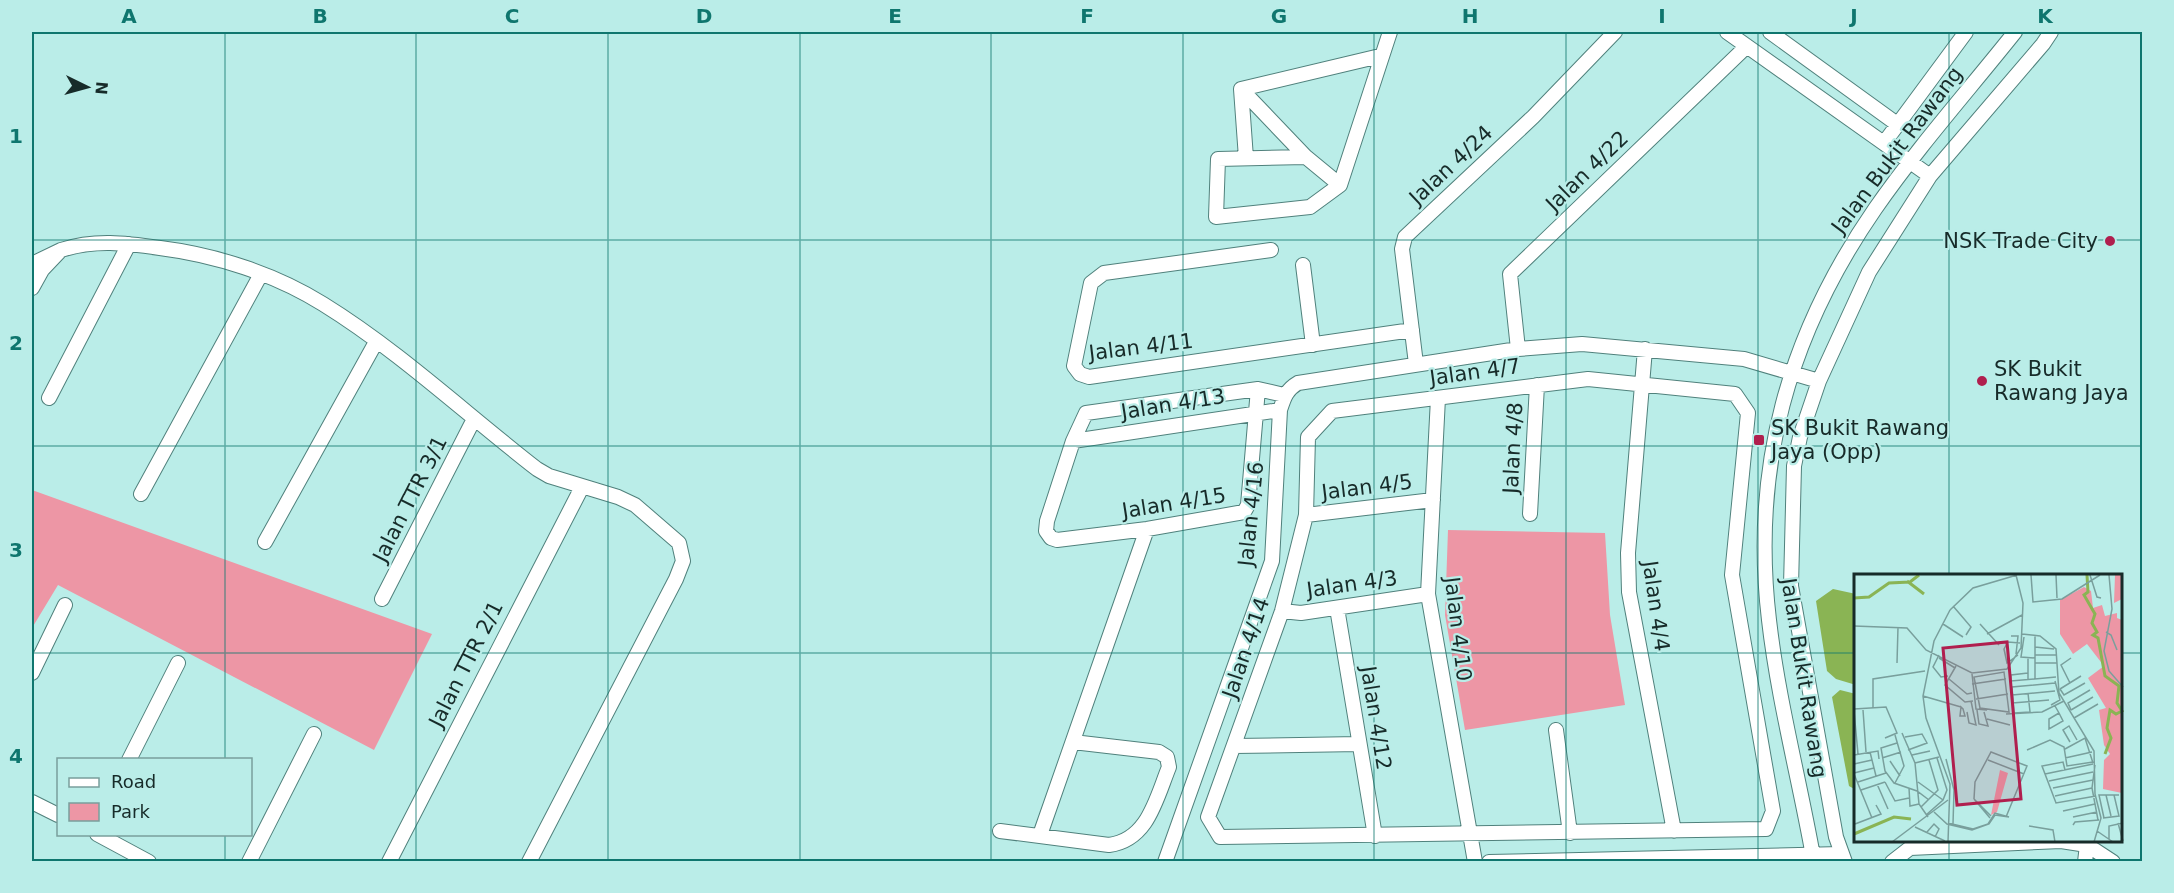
<svg xmlns="http://www.w3.org/2000/svg" width="2174" height="893" viewBox="0 0 2174 893" font-family="'DejaVu Sans',sans-serif">
  <style>
    .green { fill: #ed96a5 }
    .water { fill: #8ab454 }
    .lines { fill: none; stroke-linecap: round; stroke-linejoin: round }
    .minor-casing { stroke: #50817c; stroke-width: 16 }
    .minor { stroke: #fff; stroke-width: 14 }
    .grid { fill: none; stroke: #0f766e; stroke-width: 1.5; stroke-opacity: 0.55 }
    .poi-dot { fill: #b01f4e; stroke: #baede8; stroke-width: 2 }
    .labels { text-anchor: middle; stroke-width: 4.5; stroke-linejoin: round; paint-order: stroke }
    .street-label { font-size: 21px; fill: #172b29; stroke: #baede8 }
    .poi-label { font-size: 21px; fill: #172b29; stroke: #baede8; text-anchor: start }
    .inset-river { fill: none; stroke: #8ab454; stroke-width: 3 }
    .inset-road { fill: none; stroke: #799f9c; stroke-width: 1.5 }
    .view { fill: #b01f4e; fill-opacity: 0.15; stroke: #b01f4e; stroke-width: 3 }
    .inset-edge { fill: none; stroke: #172b29; stroke-width: 3 }
    .neatline { fill: none; stroke: #0f766e; stroke-width: 2 }
    .grid-label { font-size: 20px; text-anchor: middle; font-weight: bold; fill: #0f766e }
  </style>
  <rect width="100%" height="100%" fill="#baede8"/>
  <path class="green" d="M32,490L432,634L374,750L58,585L32,628Z
    M1448,530L1605,533L1610,615L1625,705L1465,730L1445,615Z"/>
  <path class="water" d="M1833,589L1856,594V685L1836,679L1827,671L1816,601Z
    M1840,690L1856,694V790L1849,786L1832,697Z"/>
  <g class="lines">
    <g class="minor-casing">
      <path id="minor" d="M1727,32L1930,176
        M1770,32L1897,124
        M1241,89L1306,157
        M1884,143L1966,32
        M1246,158L1241,89L1380,56
        M1340,185L1306,157L1218,159L1216,217L1310,207L1340,185L1390,32
        M61,250C95,239 125,243 160,248C216,255 275,274 323,304C399,351 466,414 537,469L549,476L618,497L635,505L679,543L683,561L676,579L529,862
        M1271,250L1104,273L1091,283L1074,366L1080,374L1089,377L1412,330
        M32,264L61,250L42,270L32,288
        M1303,265L1313,345
        M1518,349L1510,274L1747,46
        M1645,349L1628,553L1629,592L1674,831
        M1416,364L1402,249L1405,237L1533,117L1615,32
        M1588,379L1735,394L1748,413L1732,575L1773,811L1766,829L1220,837L1208,817L1282,611L1306,515L1308,437L1332,411Z
        M1258,389L1248,505L1244,512L1147,529L1057,540L1051,538L1046,531L1047,521L1073,441L1086,413L1258,389L1284,395
        M49,398L129,244
        M1438,398L1428,594L1475,862
        M1073,441L1280,410
        M141,494L261,274
        M1530,514L1537,385
        M1306,515L1433,500
        M265,542L376,342
        M382,599L474,419
        M1337,608L1375,836
        M1282,611L1301,613L1428,594
        M32,673L65,605
        M1556,730L1570,833
        M1234,746L1359,744
        M129,760L178,663
        M32,802L58,815
        M1000,831L1109,845C1148,840 1156,799 1169,767L1167,757L1159,752L1073,742
        M97,834L149,862
        M1040,835L1147,529
        M249,862L314,734
        M389,862L582,487
        M1165,862L1272,561L1280,410C1284,398 1286,390 1298,383L1518,349L1582,344L1744,359L1819,381
        M1489,862L1841,854
        M1817,862L1813,856C1799,778 1778,699 1769,620C1751,468 1788,335 1875,209C1918,147 1968,91 2015,32
        M1845,862L1836,837L1791,586L1794,466L1800,437L1819,381L1869,272L1930,176L2043,44L2051,32
        M1892,862L1910,848L2061,841L2087,845L2113,862
        M2085,862L2087,845"/>
    </g>
    <use href="#minor" class="minor"/>
  </g>
  <path class="grid" d="M225,32V760M416,32V862M608,32V862M800,32V862M991,32V862M1183,32V862M1374,32V862M1566,32V862M1758,32V862M1949,32V575M32,240H2142M32,446H2142M32,653H1856M2122,653H2142M225,834V862M1949,840V862"/>
  <g class="poi-dot">
    <circle cx="2110" cy="241" r="6"/>
    <circle cx="1982" cy="381" r="6"/>
    <rect x="1753" y="434" width="12" height="12" rx="3"/>
  </g>
  <g class="labels">
    <g class="street-label">
      <text transform="translate(1897 150) rotate(-53)" y="7">Jalan Bukit Rawang</text>
      <text transform="translate(1451 165) rotate(-43)" y="7">Jalan 4/24</text>
      <text transform="translate(1587 171) rotate(-44)" y="7">Jalan 4/22</text>
      <text transform="translate(1141 347) rotate(-7)" y="7">Jalan 4/11</text>
      <text transform="translate(1475 372) rotate(-8)" y="7">Jalan 4/7</text>
      <text transform="translate(1173 404) rotate(-9)" y="7">Jalan 4/13</text>
      <text transform="translate(1513 448) rotate(-87)" y="7">Jalan 4/8</text>
      <text transform="translate(1367 487) rotate(-7)" y="7">Jalan 4/5</text>
      <text transform="translate(410 499) rotate(-63)" y="7">Jalan TTR 3/1</text>
      <text transform="translate(1174 503) rotate(-9)" y="7">Jalan 4/15</text>
      <text transform="translate(1251 514) rotate(-84)" y="7">Jalan 4/16</text>
      <text transform="translate(1352 584) rotate(-8)" y="7">Jalan 4/3</text>
      <text transform="translate(1656 606) rotate(82)" y="7">Jalan 4/4</text>
      <text transform="translate(1458 629) rotate(83)" y="7">Jalan 4/10</text>
      <text transform="translate(1246 648) rotate(-71)" y="7">Jalan 4/14</text>
      <text transform="translate(466 664) rotate(-63)" y="7">Jalan TTR 2/1</text>
      <text transform="translate(1804 678) rotate(81)" y="7">Jalan Bukit Rawang</text>
      <text transform="translate(1376 718) rotate(81)" y="7">Jalan 4/12</text>
    </g>
    <g class="poi-label">
      <text x="2098" y="248" text-anchor="end">NSK Trade City</text>
      <text x="1994" y="376">SK Bukit<tspan x="1994" dy="24">Rawang Jaya</tspan></text>
      <text x="1771" y="435">SK Bukit Rawang<tspan x="1771" dy="24">Jaya (Opp)</tspan></text>
    </g>
  </g>
  <g transform="translate(1854 574)">
    <rect width="268" height="268" fill="#baede8"/>
    <path d="M261,1H268V25L260,29ZM230,13L237,17L239,34L248,31L251,42L263,39V44L268,46V219L249,215L250,186L256,180L250,171L245,136L252,134L234,104L250,92L233,70L219,80L206,60V26ZM146,196L154,199L143,238L137,241Z" fill="#ed96a5"/>
    <path class="inset-river" d="M233,1L234,18L230,21L241,40L238,49L243,58L239,61L244,64L251,102L265,112L263,129L268,137L262,140L256,136L253,154L257,164L251,180M53,7L70,20M0,24L15,23L35,9L56,8L65,1M0,260L40,243L57,245"/>
    <path class="inset-road" d="M177,1L179,28L208,25L246,1M202,1L203,24M236,1L243,23L247,24M255,1L258,35L250,77L255,97L269,113M99,32L117,53L112,61M96,36L119,14L163,1M89,50L109,63M126,50L145,71M0,52L53,54L72,76L118,99L153,95L167,74L169,29L162,1M252,58L257,61L263,76M133,60L168,41M168,60L186,62L202,75L205,119L240,177L241,220L247,244L240,268M181,61V106M157,62H164L162,80M170,63L167,83L181,84M181,73L200,75M85,81L79,93L87,103L94,102M164,81L153,89L150,75L154,68L166,69M181,81H202M85,84L101,94M43,89L44,53M181,89H203M102,92L91,111L111,128L119,127M150,98L155,138L126,134L120,103ZM174,99L157,101V107L202,103M118,100L122,135L133,136M95,105L113,120L118,119M174,106V84M216,109L207,91L217,84M118,110L152,105M206,115L210,121L231,109M206,115L227,102M174,119L176,138M158,121L201,117M69,122L107,133M122,125L154,120M158,129L195,126M197,131L206,126L201,107M201,132L205,139L209,147L195,155V145L205,139M107,133L109,135L111,142H106ZM19,134V105L71,97M0,135L32,133L43,159L31,164M9,136L12,178M123,136L125,150L134,152L130,138M217,136L214,129L236,116M217,136L239,123M0,137L4,180M113,138L115,149L122,151L117,127M176,138L160,139L158,113L201,109M152,140L188,138L210,127M220,144L244,130M133,145L156,151M48,159L61,189L65,230L74,243M41,161L50,192L41,209M51,163L68,160L73,169L54,176M216,168L209,156L215,152L223,166M43,169L27,174L31,197L40,209L63,217L75,226M211,175L231,164L239,189M173,176L196,166L210,173L213,192L239,188M16,178L22,202M0,181L24,177L25,185M58,181L76,177M28,184L47,178M211,184L238,178M92,185L100,216L99,250M134,186L170,200M36,187L46,202M61,189L85,183M0,190L18,186M241,191L238,214L244,246M211,196L209,188L188,192L202,229L242,222M0,199L20,194M0,200L18,244M191,200L239,190M195,207L239,198M4,208L32,199M31,208L41,227L55,224M64,208L89,226M23,210L34,235M55,214L56,232L65,230M199,214L239,206M7,216L31,208M252,221L257,242M201,222L238,214M120,225L121,208L137,178L173,192L152,243M67,233L84,216L75,186M209,237L241,230M80,238L93,250L118,256L135,250L141,241L155,243L141,239L134,250L119,255L94,249M72,241L89,226L93,216L83,184M219,243L243,238M136,244L120,225L137,242M249,244L265,242L260,221M250,244L245,221H265M0,247V268M264,249L269,267M1,250L27,240L22,231M219,251L221,248L245,246M175,252L199,256L201,268M61,253L91,267M243,257L259,268M73,258L80,250L85,255L81,263M255,265V252L269,249M38,268L94,226M94,268L96,210L72,144L69,122L80,67L96,36"/>
    <path class="view" d="M153,68L167,225L103,231L89,74Z"/>
    <rect width="268" height="268" class="inset-edge"/>
  </g>
  <rect width="2174" height="893" fill="none" stroke="#baede8" stroke-width="66"/>
  <rect x="57" y="758" width="195" height="78" fill="#baede8" stroke="#799f9c" stroke-width="1.5"/>
  <rect x="69" y="778" width="30" height="9" fill="#ffffff" stroke="#799f9c" stroke-width="1.5"/>
  <text x="111" y="788" font-size="18" fill="#172b29">Road</text>
  <rect x="69" y="803" width="30" height="18" fill="#ed96a5" stroke="#799f9c" stroke-width="1.5"/>
  <text x="111" y="818" font-size="18" fill="#172b29">Park</text>
  <g transform="translate(87 87) rotate(95)" stroke="#baede8" stroke-width="4.5" paint-order="stroke">
  <path d="M0-4.5L10 22L0 15L-10 22Z" fill="#172b29"/>
  <text y="-9" font-size="16" font-weight="bold" text-anchor="middle" fill="#172b29">N</text>
  </g>
  <rect x="33" y="33" width="2108" height="827" class="neatline"/>
  <g class="grid-label">
    <text x="129" y="23">A</text>
    <text x="320" y="23">B</text>
    <text x="512" y="23">C</text>
    <text x="704" y="23">D</text>
    <text x="895" y="23">E</text>
    <text x="1087" y="23">F</text>
    <text x="1279" y="23">G</text>
    <text x="1470" y="23">H</text>
    <text x="1662" y="23">I</text>
    <text x="1854" y="23">J</text>
    <text x="2045" y="23">K</text>
    <text x="16" y="143">1</text>
    <text x="16" y="350">2</text>
    <text x="16" y="557">3</text>
    <text x="16" y="763">4</text>
  </g>
</svg>
